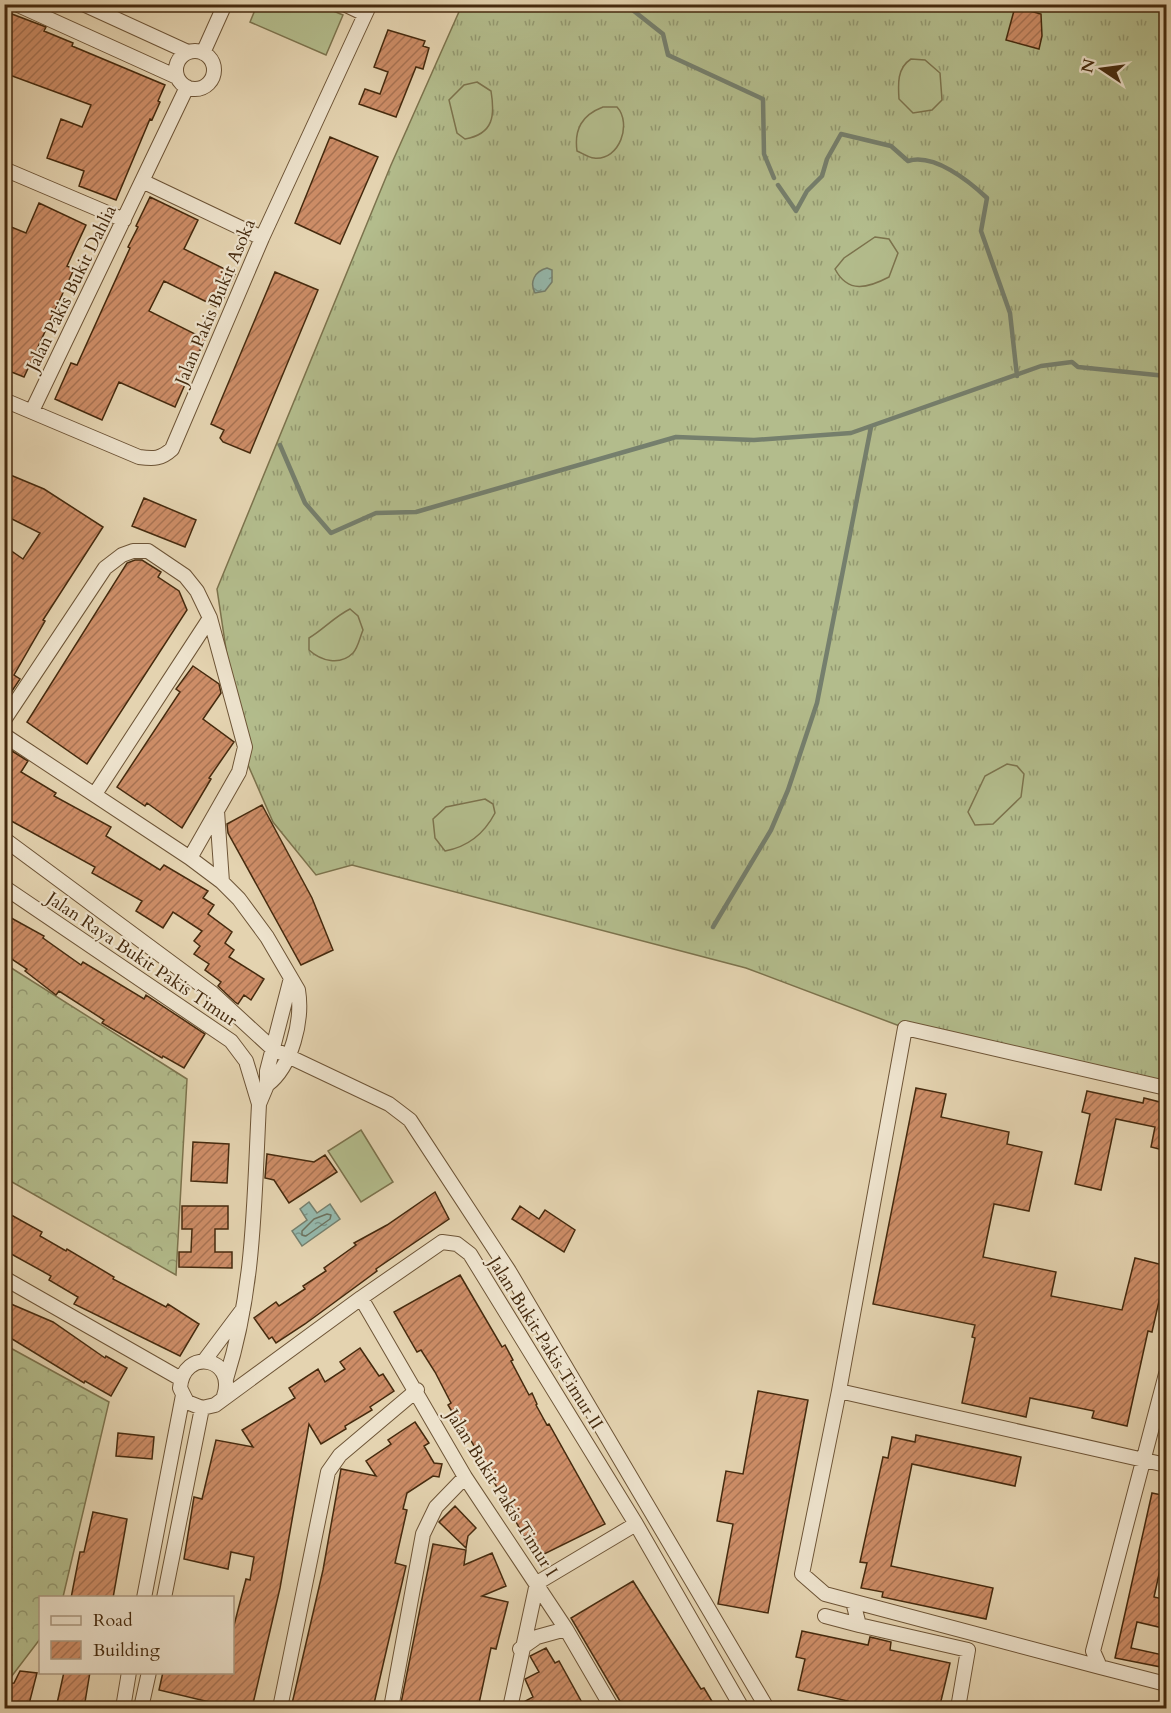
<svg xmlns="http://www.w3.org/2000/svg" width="1171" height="1713" viewBox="0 0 1171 1713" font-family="Cardo,serif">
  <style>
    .grass { fill: url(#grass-tufts); stroke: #7c734d; stroke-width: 1.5 }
    .forest { fill: url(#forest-crowns); stroke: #7c734d; stroke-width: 1.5 }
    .garden { fill: #b3bc8c; stroke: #7c734d; stroke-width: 1.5 }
    .water { fill: url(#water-ripples); stroke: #757f6d; stroke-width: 1.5 }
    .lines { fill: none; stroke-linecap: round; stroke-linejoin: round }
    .shore { stroke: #6d715d; stroke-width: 1.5 }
    .stream { stroke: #757f6d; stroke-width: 4.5 }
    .building { fill: url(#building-hatch); stroke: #452a0e; stroke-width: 1.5 }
    .minor-casing { stroke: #6d5436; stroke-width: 16 }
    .minor { stroke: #ede2cc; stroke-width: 14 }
    .labels { text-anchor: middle; stroke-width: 4.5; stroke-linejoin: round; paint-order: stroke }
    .street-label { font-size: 18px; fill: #452a0e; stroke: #ede2cc }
  </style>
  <defs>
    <pattern id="grass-tufts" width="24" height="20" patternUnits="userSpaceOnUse" patternTransform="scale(1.5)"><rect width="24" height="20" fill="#b3bc8c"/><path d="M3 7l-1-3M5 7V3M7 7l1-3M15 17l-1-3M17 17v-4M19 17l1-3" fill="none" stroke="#939971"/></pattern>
    <pattern id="forest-crowns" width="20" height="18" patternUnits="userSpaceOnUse" patternTransform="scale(1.5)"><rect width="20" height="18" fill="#b3bc8c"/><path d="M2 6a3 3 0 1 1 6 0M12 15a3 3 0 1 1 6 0" fill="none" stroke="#939971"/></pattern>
    <pattern id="water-ripples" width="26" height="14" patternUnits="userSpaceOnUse" patternTransform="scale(1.5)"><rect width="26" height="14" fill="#95b8ac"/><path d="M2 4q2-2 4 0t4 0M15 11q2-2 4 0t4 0" fill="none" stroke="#7b968a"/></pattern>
    <pattern id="building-hatch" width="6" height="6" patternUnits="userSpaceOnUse" patternTransform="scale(1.5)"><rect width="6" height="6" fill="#cd8d67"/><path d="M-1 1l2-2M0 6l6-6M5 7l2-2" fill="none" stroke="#a87353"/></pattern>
  </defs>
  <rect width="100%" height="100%" fill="#e4d3b0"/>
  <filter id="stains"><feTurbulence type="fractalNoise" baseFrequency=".00333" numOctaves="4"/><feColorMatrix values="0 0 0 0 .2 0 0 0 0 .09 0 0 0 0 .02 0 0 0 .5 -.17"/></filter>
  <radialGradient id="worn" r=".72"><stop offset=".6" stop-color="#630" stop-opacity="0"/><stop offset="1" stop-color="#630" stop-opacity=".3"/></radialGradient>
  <path class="grass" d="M462,5H1166V1088L905,1028L746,968L352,865L316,875L273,822L241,749L217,589L391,165Z"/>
  <path class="forest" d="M5,964L187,1079L176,1275L5,1178Z
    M5,1345L109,1402L63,1597L40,1598V1639L5,1685Z"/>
  <path class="garden" d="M257,5H319L343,15L326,55L250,22Z
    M911,59L925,60L940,73L942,100L932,110L913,113L899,99C898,84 897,68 911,59Z
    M477,82L491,91C495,115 494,134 465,139L457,133L449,100L464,85Z
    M603,107H617C632,123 620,161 594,158C589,158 582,153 577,151C574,129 582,115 603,107Z
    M875,237L889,239L898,253L889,277C868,288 848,294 835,269L844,258Z
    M350,609L358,616L363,630C360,637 358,648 353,653C340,666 321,661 309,650V638C324,629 334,617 350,609Z
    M1166,663V698C1155,686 1158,676 1166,663Z
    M1007,764L1017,766L1024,774L1021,797L993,824L975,825L968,812L985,776Z
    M485,799L493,804L495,813C484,834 467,847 445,851L435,838L433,819L446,807Z
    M361,1130L393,1182L361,1202L328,1151Z"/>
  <path class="water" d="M547,268L552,270V282L545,291L535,293C529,282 535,271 547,268Z
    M309,1202L317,1213L330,1204L340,1219L302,1246L292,1231L307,1220L300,1209Z"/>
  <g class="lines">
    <path class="shore" d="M327,1214L331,1215L330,1219L306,1236L302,1235V1231L314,1219Z"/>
    <path class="stream" d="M625,4L663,34L668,55L763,99L764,154L774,178
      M778,185L796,211L807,191L822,176L827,159L841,134L891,146L908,161C934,153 969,181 987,198L981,231L1010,313L1017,376
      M280,445L305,503L331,533L376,513L416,512L676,437L754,440L851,433L1041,366L1072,362L1078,367L1166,376
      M713,927L771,830L788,790L817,703L871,427"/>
  </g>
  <path class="building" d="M1015,7L1041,14L1042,36L1039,49L1006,40Z
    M4,11L46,27L44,31L73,43L72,46L165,85L158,101L160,102L152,120L150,119L116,200L79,186L84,171L47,158L61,119L82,127L91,105L4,73Z
    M388,30L425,41L423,46L429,48L423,69L416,67L396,117L359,104L365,89L380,94L388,72L374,67Z
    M330,137L378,157L340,244L295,223Z
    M150,197L198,220L184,249L235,274L219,308L164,281L149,311L205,339L175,407L119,382L102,420L55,399L71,363L77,365L130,248L128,247L138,227L136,226Z
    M39,203L86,225L67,266L74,269L24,377L4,369V224L26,233Z
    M275,272L318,290L250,453L223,442L220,438L224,430L211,424Z
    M8,474L44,489L103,527L43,620L45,621L14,675L20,679L4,703V559L10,550L23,559L40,533L4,515V483Z
    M144,498L196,520L185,547L132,526Z
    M135,560H142L161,572L158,577L179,591L187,610L87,764L27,722L127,563Z
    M193,666L219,684L221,693L203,719L234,742L209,778L211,779L182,828L147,803L145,806L117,787L180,692L176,689Z
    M4,746L28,761L21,772L56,793L54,796L111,827L106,836L160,870L164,865L208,891L203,898L214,905L208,914L232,932L225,943L234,950L229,957L264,979L251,1000L244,995L238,1004L235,1002L218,986L221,982L205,970L209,964L194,954L200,946L194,941L202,931L173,912L163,928L136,911L142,901L92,873L95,867L4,817Z
    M262,805L312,898L333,950L301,965L228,833L227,824Z
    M4,914L44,936L43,938L81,965L83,962L144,999L146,995L205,1034L184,1068L163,1056L162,1058L102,1023L104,1020L59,991L56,995L25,971L27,969L4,954Z
    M916,1088L946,1094L941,1117L1009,1132L1007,1144L1042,1152L1029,1211L994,1204L983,1257L1056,1272L1051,1296L1122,1310L1135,1258L1167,1266L1152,1332L1148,1331L1127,1426L1092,1418L1094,1411L1030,1398L1026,1417L962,1403L975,1338L972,1337L975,1325L873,1304Z
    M1087,1091L1143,1103L1144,1098L1160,1102L1161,1098L1167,1099V1151L1151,1147L1155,1127L1116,1119L1101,1190L1075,1184L1090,1114L1082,1112Z
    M193,1142L229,1144L227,1183L191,1181Z
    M267,1154L314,1162L325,1155L337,1172L289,1203L274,1180L265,1178Z
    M435,1192L449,1219L376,1269L377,1271L305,1324L276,1343L272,1337L269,1339L254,1318L276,1302L279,1306L305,1289L303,1286L326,1271L324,1268L356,1245L354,1243L387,1225Z
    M182,1206H228V1229H215V1252H232V1268L179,1267V1252H191L192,1229H182Z
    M520,1206L539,1219L545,1210L575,1230L564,1252L512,1219Z
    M4,1211L42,1232L40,1236L66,1251L67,1249L114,1277L113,1279L166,1307L168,1304L199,1324L180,1356L74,1304L78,1297L49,1280L51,1276L4,1250Z
    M460,1275L502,1347L505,1345L513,1360L511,1361L529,1395L532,1393L537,1404L536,1405L547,1425L549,1424L605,1524L536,1558L459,1419L457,1420L448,1405L451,1403L435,1372L421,1350L417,1352L394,1312Z
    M4,1301L53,1322L105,1358L106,1356L127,1368L111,1396L85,1381L84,1383L4,1334Z
    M360,1348L379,1376L383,1374L394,1391L370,1407L372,1410L345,1426L346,1429L321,1444L309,1424L280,1588L252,1708H217L218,1704L159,1690L163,1672H232V1633L246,1579L250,1580L254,1557L231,1552L228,1569L184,1559L194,1497L202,1499L216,1440L253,1447L242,1430L295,1398L289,1388L318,1369L325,1382L345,1369L340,1362Z
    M758,1391L808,1400L768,1613L718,1604L733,1524L717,1521L726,1471L743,1474Z
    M415,1422L429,1443L424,1446L434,1463L442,1464L439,1477L433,1476L407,1493L403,1509L407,1510L395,1563L406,1566L373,1708H291L323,1570L341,1469L376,1476L366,1461L391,1444L388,1440Z
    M118,1433L154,1437L152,1459L116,1456Z
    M916,1435L1021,1457L1015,1486L912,1464L891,1566L993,1588L986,1619L882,1597L883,1592L861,1588L867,1563L860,1562L883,1457L888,1458L892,1437L915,1442Z
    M1152,1493L1167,1496V1538L1154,1597L1167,1600V1629L1137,1622L1131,1648L1163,1655L1161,1667L1115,1658Z
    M455,1506L476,1528L468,1536L466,1548L439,1522Z
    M93,1512L127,1519L113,1598H71L80,1552H84Z
    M433,1544L466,1550L464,1565L492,1553L506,1586L482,1596L508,1602L496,1649L491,1648L478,1708H400Z
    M633,1581L701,1689L704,1688L716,1708H624L571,1618Z
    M802,1631L868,1645L870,1637L891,1642L890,1650L950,1663L940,1705L935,1704L934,1708H846L848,1701L798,1690L805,1659L796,1657Z
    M546,1648L555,1663L559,1661L585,1708H519L520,1704L533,1697L525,1679L539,1672L530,1656Z
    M20,1671L37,1673L28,1708H4V1684L14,1683Z
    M64,1672H90L84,1708H56Z"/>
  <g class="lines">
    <g class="minor-casing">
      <path id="minor" d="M16,4L177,77
        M83,4L188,52
        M344,4L365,14
        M176 70a19 19 0 1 1 38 0a19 19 0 1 1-38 0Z
        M203,53L225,4
        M4,169L124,220
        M142,181L262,238
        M4,400L139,457C154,459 161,459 172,449L262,238L370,4
        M32,411L187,87
        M4,720L105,568L122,555L133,551H148L185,576L197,591L210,618L245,747L239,772L190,858
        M4,735L190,858L222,882L239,899L267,937L298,990C303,1020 292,1066 267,1085
        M95,794L210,618
        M217,811L222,882
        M4,839L212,993L273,1049L389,1104L410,1120L509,1271L767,1708
        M4,887L231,1041L246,1061L259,1104
        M4,1278L181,1379
        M361,1298L465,1477L566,1629L612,1708
        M204,1361L243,1309
        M1166,1374L1093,1651L1100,1667L1166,1684
        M226,1379C255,1288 254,1199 259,1104L267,1085V1071L291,978
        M839,1391L1166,1465
        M224,1396C237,1357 183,1347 180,1388L187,1402L202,1408L215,1405L361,1298L442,1242L457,1244L470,1254L636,1524L742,1708
        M144,1598L183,1395
        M164,1598L202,1408
        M853,1602L859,1625L968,1650L958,1708
        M825,1616L859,1625
        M520,1649L537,1637L566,1629
        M1100,1667L825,1594L802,1574L839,1391L905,1028L1166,1088
        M123,1708L129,1672
        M141,1708L149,1672
        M280,1708L328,1472L340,1455L417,1390
        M391,1708L423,1534L436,1507L465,1477
        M510,1708L537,1583L636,1524"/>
    </g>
    <use href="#minor" class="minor"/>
  </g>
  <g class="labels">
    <g class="street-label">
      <text transform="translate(71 288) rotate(-64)" y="6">Jalan Pakis Bukit Dahlia</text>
      <text transform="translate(215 302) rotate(-67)" y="6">Jalan Pakis Bukit Asoka</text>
      <text transform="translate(142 959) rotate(34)" y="6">Jalan Raya Bukit Pakis Timur</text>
      <text transform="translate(546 1343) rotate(58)" y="6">Jalan Bukit Pakis Timur II</text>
      <text transform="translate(502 1493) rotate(58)" y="6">Jalan Bukit Pakis Timur I</text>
    </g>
  </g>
  <rect width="1171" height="1713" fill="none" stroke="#e4d3b0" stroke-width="24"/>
  <rect x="6" y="6" width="1159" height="1701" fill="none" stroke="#452a0e" stroke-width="3"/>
  <rect x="12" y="12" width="1147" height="1689" fill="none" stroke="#452a0e" stroke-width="1.5"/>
  <rect x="39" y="1596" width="195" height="78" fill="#ede2cc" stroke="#aa9880" stroke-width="1.5"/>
  <rect x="51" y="1616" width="30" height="9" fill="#ede2cc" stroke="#aa9880" stroke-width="1.5"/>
  <text x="93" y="1626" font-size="18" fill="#452a0e">Road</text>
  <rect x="51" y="1641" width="30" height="18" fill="url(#building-hatch)" stroke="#aa9880" stroke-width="1.5"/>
  <text x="93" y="1656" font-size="18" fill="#452a0e">Building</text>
  <g transform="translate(1102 69) rotate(283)" stroke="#ede2cc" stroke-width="4.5" paint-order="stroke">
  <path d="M0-4.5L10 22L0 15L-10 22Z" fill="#452a0e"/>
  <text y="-9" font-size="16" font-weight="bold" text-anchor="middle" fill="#452a0e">N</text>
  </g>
  <rect width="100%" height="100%" filter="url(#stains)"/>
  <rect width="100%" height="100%" fill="url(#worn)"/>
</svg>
